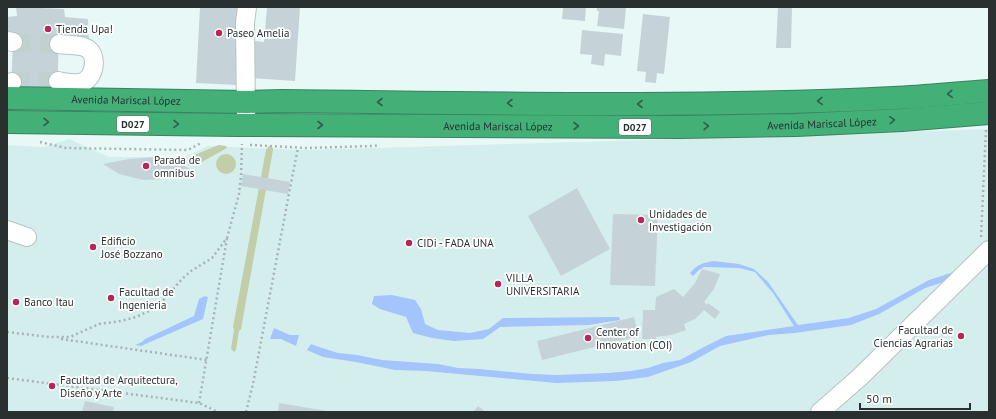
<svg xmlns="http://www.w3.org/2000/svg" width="996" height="419" viewBox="0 0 996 419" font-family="'PT Sans',sans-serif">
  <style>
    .built { fill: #d4eeed }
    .green { fill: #c1cea8 }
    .water { fill: #a3c4fd }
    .building { fill: #c5d3d9 }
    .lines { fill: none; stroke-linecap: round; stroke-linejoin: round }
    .minor-tunnel { stroke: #c2d0cf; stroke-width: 18; stroke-dasharray: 18 9; stroke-linecap: butt }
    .minor-casing { stroke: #b4c4c3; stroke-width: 20 }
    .highway-casing { stroke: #3a835f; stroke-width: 24 }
    .path { stroke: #a7b4b3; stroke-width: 2.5; stroke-dasharray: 2 3; stroke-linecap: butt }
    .minor { stroke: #fff; stroke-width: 18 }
    .highway { stroke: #43b078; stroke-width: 22 }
    .oneway { stroke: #335d49 }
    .poi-dot { fill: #b5275b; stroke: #fff; stroke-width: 1.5 }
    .labels { text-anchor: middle; stroke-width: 3.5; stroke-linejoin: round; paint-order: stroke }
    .shield { fill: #fff; stroke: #6a6e6e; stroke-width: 1 }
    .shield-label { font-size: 10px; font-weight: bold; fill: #2a3030 }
    .poi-label { font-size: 11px; fill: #2a3030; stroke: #fff; text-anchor: start }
    .street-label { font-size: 11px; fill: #2a3030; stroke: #fff }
  </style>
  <rect width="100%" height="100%" fill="#e8f8f7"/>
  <path class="built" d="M989,129V412H7V145L44,147L69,139L109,157H184L208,146L303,150L784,136Z"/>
  <path class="green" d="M7,107L247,110L248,115L7,113Z
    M219,145L226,146L227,148L200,163C196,163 193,162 190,159V157L192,156L216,146Z
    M269,146L273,148V150L241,329L239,331L236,350L234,352L231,349L234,330L233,327L266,150Z
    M216 164a10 10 0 1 1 20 0a10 10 0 1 1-20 0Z"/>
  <path class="water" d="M714,261L739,264L754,269L768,282L798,325L849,318L876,309L929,280L957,271L956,278L925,288L879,314L851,325L795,333L769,335L720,346L691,362L648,377L616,381L556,383L426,371L395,370L356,362L323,357L307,350L311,344L319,347L338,353L357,355L382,360L438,364L458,368L479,369L532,374L558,375L608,373L631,371L648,368L663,363L680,360L704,347L726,336L794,326L773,293L755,272L739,268L704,267L699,270L693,276L690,273C698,264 702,263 714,261Z
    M392,295L415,300L421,309L425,324L438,330L470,333L489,329L503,318L619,317L620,320L589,325L500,327L483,339L454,341L432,338L413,333L406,317L380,309L372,304L374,296Z
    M205,296L208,297L203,319L141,346L135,345L142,342L145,339L194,316L199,299Z
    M274,328L290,335H299L296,346L281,339H270Z"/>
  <path class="building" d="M16,7L64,9L65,17L88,19L89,43L59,39L57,93L11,91L13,39H7V17L17,16Z
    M200,7H241L237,85L196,83Z
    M267,7H300L295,81L250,78L253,41L264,42Z
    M563,7H586L585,21L562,19Z
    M597,7H626L624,29L597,26L599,11H597Z
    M778,7H792L791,48H776Z
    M643,14L670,17L664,74L657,73L656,83L645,82L646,72L637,71Z
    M582,30L623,34L621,56L605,54L604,66L591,64L592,55L580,54Z
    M154,157L173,161L190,169L164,179L143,180L119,174L103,164L129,159Z
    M243,174L290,182L288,194L241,186Z
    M577,188L610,249L561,276L528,216Z
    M613,214L658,215L655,286L610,285Z
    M702,269L720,274L714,289L704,302L707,305L708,303L720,312L715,319L704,310L695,319L684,324L686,330L671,335L656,337V339H642L643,310H655L656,297L674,289L683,297L695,283Z
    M634,317L639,336L542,360L537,341Z
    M85,401L114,407L113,412H82Z
    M279,403L327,411V412H278Z
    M478,406L486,412H473Z"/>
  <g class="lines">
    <path class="minor-tunnel" d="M13,42L59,44
      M12,82L58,81"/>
    <g class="minor-casing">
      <path id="minor" d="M7,41L13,42
        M58,81C64,82 73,84 80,83C95,81 100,52 84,47C79,45 66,45 59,44
        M7,84L12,82
        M246,116L245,23L247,7
        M7,230L27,237
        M820,412L860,377L989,250"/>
    </g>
    <g class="highway-casing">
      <g id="highway">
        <path id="s1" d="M7,98L246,102L282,101C486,103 690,108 893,98C925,97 957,93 989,91"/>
        <path id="s2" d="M7,122L237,125L681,127L796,125L902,120L989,113"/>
      </g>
    </g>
    <path class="path" d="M40,142L66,148L188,150L201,143
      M250,145L307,148L372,146L380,145
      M981,237L986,130
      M7,332L49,337H70L99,324L121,321L136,317L149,311L159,305L182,279L191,271L212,258L227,238L239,194L241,176L242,144
      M61,339L207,360
      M7,378L199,403L218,412
      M199,403L227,238
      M246,412L253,384L291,183L298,148"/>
    <use href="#minor" class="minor"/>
    <use href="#highway" class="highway"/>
  </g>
  <defs><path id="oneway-chevron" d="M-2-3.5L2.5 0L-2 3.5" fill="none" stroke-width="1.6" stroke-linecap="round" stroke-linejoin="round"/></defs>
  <g class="oneway">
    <use href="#oneway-chevron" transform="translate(950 94) rotate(176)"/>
    <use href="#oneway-chevron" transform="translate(820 101) rotate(178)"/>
    <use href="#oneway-chevron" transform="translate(380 102) rotate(-180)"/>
    <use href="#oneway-chevron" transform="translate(510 103) rotate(-180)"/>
    <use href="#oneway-chevron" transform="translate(640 104) rotate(-180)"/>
    <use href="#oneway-chevron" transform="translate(892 120) rotate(-3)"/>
    <use href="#oneway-chevron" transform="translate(46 122) rotate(1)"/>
    <use href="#oneway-chevron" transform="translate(176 124) rotate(1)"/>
    <use href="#oneway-chevron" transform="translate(320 125)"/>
    <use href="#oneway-chevron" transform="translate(576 126)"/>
    <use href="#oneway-chevron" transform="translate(706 126) rotate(-1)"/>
  </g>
  <g class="poi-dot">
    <circle cx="48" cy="29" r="4"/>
    <circle cx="219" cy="33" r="4"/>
    <circle cx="146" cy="166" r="4"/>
    <circle cx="641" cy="220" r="4"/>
    <circle cx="409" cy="243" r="4"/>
    <circle cx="93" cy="247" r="4"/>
    <circle cx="498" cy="284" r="4"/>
    <circle cx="111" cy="298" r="4"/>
    <circle cx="16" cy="302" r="4"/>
    <circle cx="961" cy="336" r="4"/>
    <circle cx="588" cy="338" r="4"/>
    <circle cx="52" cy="386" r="4"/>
  </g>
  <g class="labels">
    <g class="shield">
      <rect x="117" y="116" width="32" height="16" rx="3"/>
      <rect x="619" y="119" width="32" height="16" rx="3"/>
    </g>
    <g class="shield-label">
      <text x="133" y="128">D027</text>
      <text x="635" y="131">D027</text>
    </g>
    <g class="poi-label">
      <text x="56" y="33">Tienda Upa!</text>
      <text x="227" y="37">Paseo Amelia</text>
      <text x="154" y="164">Parada de<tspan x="154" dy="13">omnibus</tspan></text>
      <text x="649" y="218">Unidades de<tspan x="649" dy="13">Investigación</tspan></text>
      <text x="101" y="245">Edificio<tspan x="101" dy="13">José Bozzano</tspan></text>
      <text x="417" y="247">CIDi - FADA UNA</text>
      <text x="506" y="282">VILLA<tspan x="506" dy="13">UNIVERSITARIA</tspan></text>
      <text x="119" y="296">Facultad de<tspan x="119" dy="13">Ingenieria</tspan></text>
      <text x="24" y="306">Banco Itau</text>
      <text x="953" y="334" text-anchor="end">Facultad de<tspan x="953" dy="13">Ciencias Agrarias</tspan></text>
      <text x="596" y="336">Center of<tspan x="596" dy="13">Innovation (COI)</tspan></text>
      <text x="60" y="384">Facultad de Arquitectura,<tspan x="60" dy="13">Diseño y Arte</tspan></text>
    </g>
    <g class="street-label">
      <text dy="4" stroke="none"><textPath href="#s1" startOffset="119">Avenida Mariscal López</textPath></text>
      <text dy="4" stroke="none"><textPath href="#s2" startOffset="815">Avenida Mariscal López</textPath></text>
      <text dy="4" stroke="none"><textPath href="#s2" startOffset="491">Avenida Mariscal López</textPath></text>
    </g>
  </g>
  <rect width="996" height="419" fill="none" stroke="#2a3030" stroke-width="16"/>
  <path d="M860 403v6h110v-6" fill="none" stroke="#2a3030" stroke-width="2"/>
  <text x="866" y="403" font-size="12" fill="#2a3030" stroke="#ffffff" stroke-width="3" paint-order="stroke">50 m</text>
</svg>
